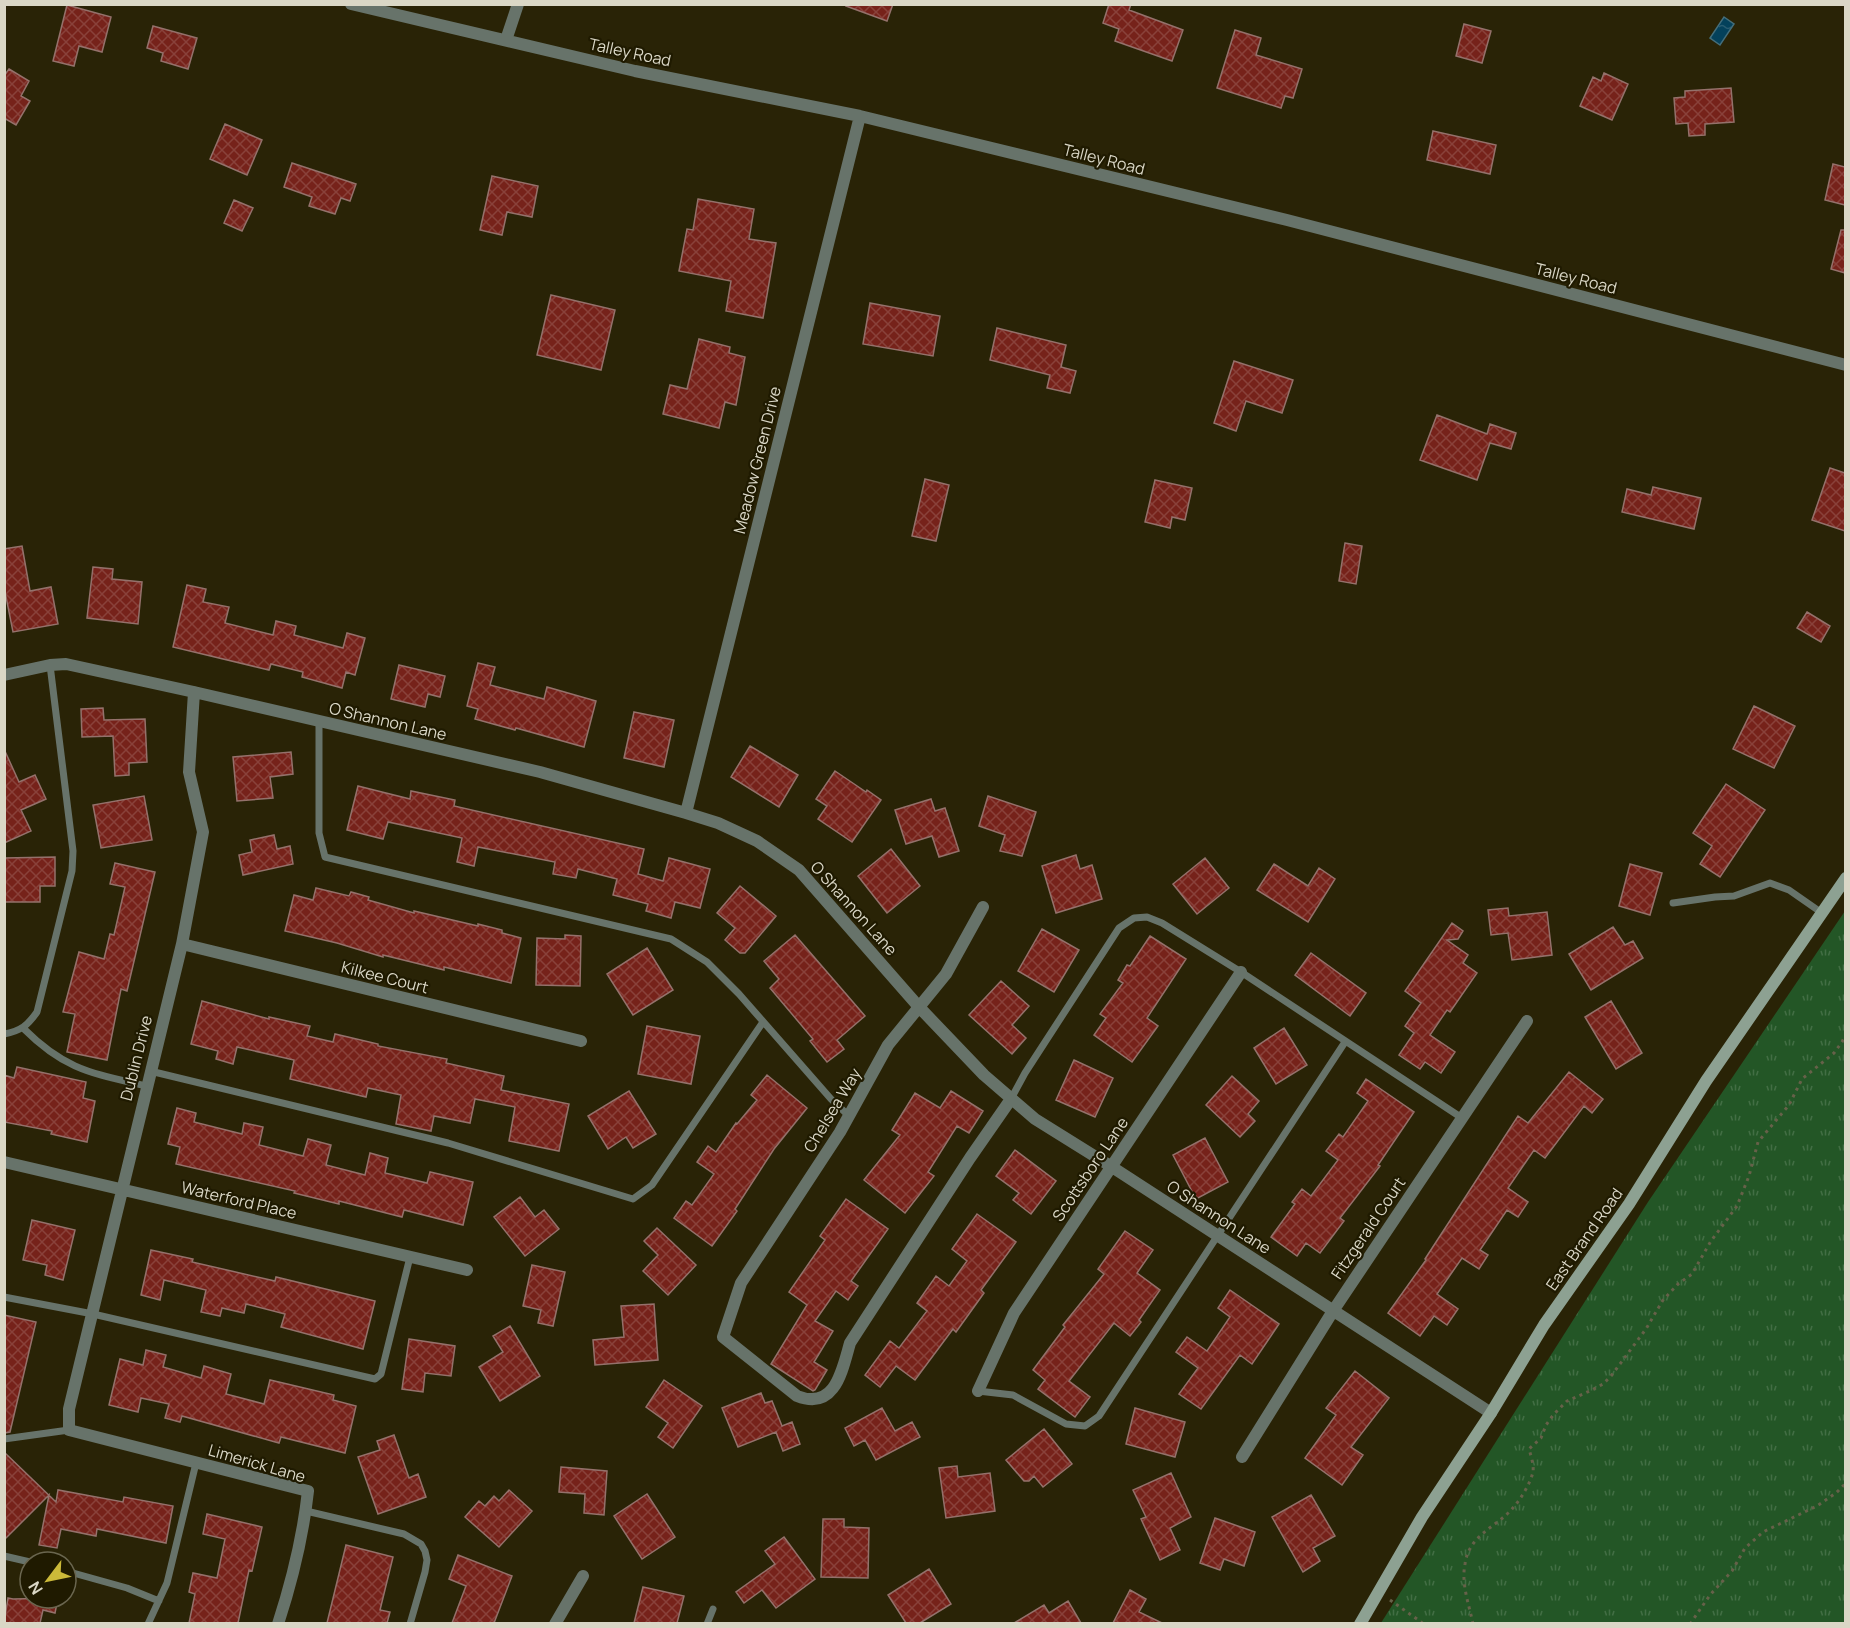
<svg xmlns="http://www.w3.org/2000/svg" width="1850" height="1628" viewBox="0 0 1850 1628" font-family="Manrope,sans-serif">
  <style>
    .grass { fill: url(#grass-tufts) }
    .water { fill: url(#water-ripples); stroke: #446e7b; stroke-width: 1.5 }
    .building { fill: url(#building-cross-hatch); stroke: #94716b; stroke-width: 1.5 }
    .lines { fill: none; stroke-linecap: round; stroke-linejoin: round }
    .path { stroke: #666149; stroke-width: 3; stroke-dasharray: 3 4.5; stroke-linecap: butt }
    .lane { stroke: #67736a; stroke-width: 7 }
    .street { stroke: #67736a; stroke-width: 12 }
    .secondary { stroke: #8da192; stroke-width: 12 }
    .labels { text-anchor: middle; stroke-width: 4.5; stroke-linejoin: round; paint-order: stroke }
    .street-label { font-size: 16px; fill: #dad7c6; stroke: #1f1a00 }
  </style>
  <defs>
    <pattern id="grass-tufts" width="24" height="20" patternUnits="userSpaceOnUse" patternTransform="scale(1.5)"><rect width="24" height="20" fill="#235626"/><path d="M3 7l-1-3M5 7V3M7 7l1-3M15 17l-1-3M17 17v-4M19 17l1-3" fill="none" stroke="#426e44"/></pattern>
    <pattern id="water-ripples" width="26" height="14" patternUnits="userSpaceOnUse" patternTransform="scale(1.5)"><rect width="26" height="14" fill="#04415b"/><path d="M2 4q2-2 4 0t4 0M15 11q2-2 4 0t4 0" fill="none" stroke="#285c71"/></pattern>
    <pattern id="building-cross-hatch" width="8" height="8" patternUnits="userSpaceOnUse" patternTransform="scale(1.5)"><rect width="8" height="8" fill="#76221a"/><path d="M0 0l8 8M0 8l8-8" fill="none" stroke="#89413a"/></pattern>
  </defs>
  <rect width="100%" height="100%" fill="#292306"/>
  <path class="grass" d="M1845,911V1623H1381L1648,1202Z"/>
  <path class="water" d="M1724,17L1734,24L1720,45L1710,38Z"/>
  <path class="building" d="M847,4H893L887,21L846,6Z
    M1109,4H1131L1129,10L1183,30L1172,61L1115,41L1119,29L1103,23Z
    M67,5L111,17L102,52L79,46L74,66L53,61Z
    M1464,24L1491,31L1482,63L1456,56Z
    M153,26L197,38L188,69L161,61L163,53L147,48Z
    M1235,30L1261,38L1256,55L1302,69L1293,98L1285,96L1281,108L1217,88Z
    M9,69L29,81L21,96L30,101L16,125L4,118V76Z
    M1604,73L1628,84L1612,120L1580,106L1593,77L1601,81Z
    M1731,88L1734,122L1705,124V135L1689,136L1688,123L1676,124L1674,98L1685,97V91Z
    M225,124L262,140L247,175L210,159Z
    M1433,131L1496,145L1490,174L1427,160Z
    M292,163L356,184L350,201L341,198L335,214L309,206L312,197L284,187Z
    M1833,164L1845,167V205L1825,200Z
    M492,176L538,186L532,217L507,212L502,235L480,230Z
    M698,199L754,209L749,239L776,243L763,318L726,311L731,281L679,271L687,229L693,230Z
    M234,200L253,208L242,231L224,223Z
    M1841,230H1845V273L1831,269Z
    M551,295L615,310L601,370L537,355Z
    M870,303L940,316L933,356L863,344Z
    M997,328L1066,345L1061,367L1076,371L1070,393L1047,388L1050,375L990,360Z
    M699,339L730,347L729,353L745,357L736,405L725,402L719,428L663,414L670,385L687,389Z
    M1234,361L1293,380L1282,413L1246,401L1236,431L1214,423Z
    M1437,415L1487,434L1490,424L1516,433L1511,449L1490,443L1477,480L1420,460Z
    M1830,468L1845,473V531L1812,520Z
    M925,479L949,485L936,541L912,536Z
    M1155,480L1192,488L1185,520L1172,517L1170,528L1145,522Z
    M1653,487L1701,498L1694,529L1622,512L1627,489L1651,495Z
    M1345,543L1362,546L1356,584L1339,581Z
    M22,546L30,591L51,587L58,624L13,632L4,587V549Z
    M93,567L113,569L112,579L142,582L138,624L87,618Z
    M187,585L206,589L203,602L229,607L225,623L273,635L276,621L296,626L294,635L343,648L347,633L365,638L355,675L346,672L342,688L302,677L303,672L271,664L269,670L173,647Z
    M1807,612L1830,626L1821,642L1797,628Z
    M478,663L495,667L490,685L544,699L547,687L596,701L584,747L516,728L515,730L475,719L478,709L467,706Z
    M399,665L445,676L440,697L428,694L425,707L391,699Z
    M1754,706L1795,726L1774,768L1733,749Z
    M103,708L104,720L145,719L147,762L129,763V775L115,776L113,736L82,737L81,709Z
    M634,712L674,720L664,767L624,758Z
    M750,746L798,775L779,807L731,777Z
    M4,749L19,782L35,775L46,799L21,810L31,831L4,843Z
    M291,752L293,774L270,777L273,798L237,801L233,757Z
    M835,771L866,792L867,790L881,800L852,842L818,819L827,806L816,799Z
    M1726,784L1765,810L1720,877L1700,864L1712,846L1693,833Z
    M358,786L410,799L411,791L455,800L454,806L644,849L638,874L663,881L669,858L710,869L700,908L675,902L671,918L646,911L648,904L613,895L617,879L578,869L576,878L553,874L555,862L478,847L474,866L457,862L462,838L388,822L383,839L347,830Z
    M144,796L152,840L101,848L93,805Z
    M988,796L1036,812L1022,856L1000,851L1005,835L979,826Z
    M931,799L935,811L945,808L959,851L939,857L932,836L906,844L895,810Z
    M274,835L277,849L290,846L293,864L243,875L239,855L252,852L250,840Z
    M891,849L920,886L887,913L858,876Z
    M1076,855L1080,869L1092,865L1102,899L1056,913L1042,866Z
    M55,857V886H40V902H4V858Z
    M1205,858L1229,888L1197,914L1173,884Z
    M115,863L155,872L127,991L121,989L107,1060L67,1052L75,1014L63,1012L79,952L104,959L110,934L114,935L125,887L110,884Z
    M1274,864L1308,886L1319,868L1335,879L1308,922L1257,890Z
    M1630,864L1662,873L1650,915L1619,906Z
    M740,886L776,916L745,953H740L725,940L735,928L717,913Z
    M316,888L349,896L351,892L369,897L368,900L414,913V911L478,926V924L502,930V933L521,938L511,983L444,967V970L383,955V957L337,943L285,931L294,895L313,900Z
    M1508,908L1509,916L1547,912L1552,955L1512,960L1508,933L1491,935L1488,910Z
    M1452,923L1463,931L1458,939L1447,940L1468,955L1463,963L1477,973L1450,1012L1447,1010L1430,1035L1455,1052L1441,1073L1425,1062L1420,1069L1399,1055L1414,1033L1405,1026L1421,1003L1405,991Z
    M1613,927L1625,945L1633,941L1643,958L1591,990L1569,954Z
    M1042,929L1079,950L1054,992L1018,971Z
    M565,935L581,936L580,986L536,985L537,938L565,939Z
    M795,935L865,1016L837,1040L844,1049L827,1062L810,1041L813,1039L770,988L779,979L764,961Z
    M1150,936L1186,959L1147,1018L1158,1026L1132,1062L1094,1035L1106,1018L1100,1014L1123,983L1118,980L1127,965L1130,966Z
    M647,948L673,990L633,1015L607,974Z
    M1311,953L1366,993L1350,1016L1295,975Z
    M1001,981L1029,1006L1012,1025L1026,1038L1012,1054L969,1015Z
    M202,1001L269,1019V1017L310,1026L307,1036L333,1042L335,1034L378,1044V1046L447,1059L446,1063L504,1076L501,1090L569,1104L559,1151L509,1141L515,1107L475,1099L470,1123L434,1116L431,1131L396,1124L401,1095L368,1088L366,1097L290,1079L294,1060L237,1047L233,1064L216,1059L218,1051L191,1044Z
    M1611,1001L1642,1053L1616,1069L1585,1017Z
    M647,1026L700,1036L691,1084L638,1074Z
    M1284,1028L1307,1065L1276,1084L1254,1048Z
    M1074,1060L1113,1078L1095,1117L1056,1100Z
    M17,1067L86,1082L83,1098L95,1101L87,1142L51,1134L52,1131L4,1122V1075L14,1078Z
    M1569,1072L1603,1099L1592,1113L1584,1106L1545,1158L1534,1150L1508,1188L1528,1202L1518,1217L1507,1210L1480,1250L1488,1255L1479,1269L1462,1258L1437,1294L1458,1309L1447,1325L1434,1316L1420,1336L1388,1313L1426,1260L1425,1259L1518,1116L1528,1123Z
    M767,1075L807,1108L774,1149L735,1209L737,1211L712,1246L674,1218L686,1201L692,1205L714,1174L697,1162L708,1146L716,1152L736,1123L737,1124L757,1100L751,1095Z
    M1232,1076L1259,1101L1248,1114L1255,1121L1240,1137L1206,1105Z
    M1366,1079L1414,1112L1378,1165L1380,1166L1340,1218L1344,1221L1320,1253L1306,1243L1297,1256L1271,1237L1295,1204L1292,1202L1302,1189L1311,1196L1338,1160L1326,1151L1339,1134L1343,1137L1368,1101L1357,1093Z
    M629,1091L656,1134L633,1148L626,1137L608,1149L588,1116Z
    M951,1091L983,1111L969,1133L957,1126L928,1172L934,1176L905,1213L864,1180L900,1135L892,1130L915,1093L940,1108Z
    M177,1108L196,1113L194,1122L242,1134L244,1123L263,1127L259,1145L303,1156L308,1139L331,1145L326,1165L365,1175L370,1153L388,1158L385,1173L427,1183L430,1172L473,1182L463,1225L404,1210L402,1217L339,1201V1204L294,1193L295,1191L176,1164L180,1147L168,1144Z
    M1205,1138L1228,1182L1196,1199L1173,1155Z
    M1015,1150L1056,1181L1031,1214L1013,1200L1019,1193L996,1176Z
    M520,1197L535,1217L544,1210L559,1229L525,1256L494,1217Z
    M846,1199L888,1229L851,1281L858,1286L848,1300L836,1291L815,1321L833,1331L814,1362L827,1370L815,1390L813,1391L771,1364L807,1305L789,1292L825,1240L820,1236Z
    M977,1214L1016,1242L981,1290L984,1293L956,1332L953,1329L915,1380L896,1366L880,1387L865,1375L890,1341L899,1348L927,1311L917,1303L936,1276L949,1286L967,1261L952,1249Z
    M32,1220L75,1230L63,1280L45,1275L47,1265L23,1260Z
    M657,1228L696,1265L668,1295L643,1271L658,1255L644,1241Z
    M1125,1231L1153,1250L1137,1273L1160,1290L1139,1320L1141,1322L1130,1336L1114,1323L1069,1381L1090,1397L1075,1417L1038,1389L1045,1380L1033,1370L1065,1327L1063,1325L1104,1274L1098,1269Z
    M151,1250L193,1259L192,1262L275,1281L276,1277L375,1301L363,1349L281,1327L285,1314L246,1304L244,1313L222,1308L220,1316L201,1312L206,1290L164,1280L160,1300L141,1295Z
    M532,1265L565,1272L553,1326L538,1323L541,1310L523,1306Z
    M1230,1290L1279,1324L1252,1364L1240,1355L1201,1409L1179,1394L1198,1368L1176,1352L1187,1337L1207,1351L1230,1317L1218,1308Z
    M654,1304L658,1360L595,1365L593,1340L624,1337L621,1306Z
    M4,1315L36,1322L10,1432L4,1433Z
    M510,1326L540,1376L500,1401L479,1367L503,1352L493,1336Z
    M409,1339L455,1346L451,1376L425,1373L423,1392L402,1389Z
    M146,1350L166,1355L163,1367L201,1378L204,1366L231,1374L226,1394L264,1404L270,1380L334,1395L333,1400L356,1406L345,1453L281,1437L279,1443L182,1416L180,1422L165,1418L169,1404L141,1398L138,1412L109,1405L120,1359L143,1365Z
    M1355,1371L1389,1398L1351,1447L1363,1455L1342,1485L1305,1458L1336,1415L1326,1408Z
    M664,1380L702,1406L673,1448L658,1437L668,1423L646,1407Z
    M761,1393L765,1403L772,1401L782,1426L792,1422L800,1444L783,1451L776,1432L738,1447L722,1408Z
    M882,1408L895,1431L912,1422L920,1437L876,1460L865,1440L854,1446L845,1428Z
    M1135,1408L1185,1422L1175,1457L1126,1444Z
    M1044,1429L1072,1464L1043,1487L1034,1476L1029,1481H1024L1006,1460Z
    M394,1435L409,1478L418,1474L426,1497L378,1514L358,1457L380,1450L377,1441Z
    M4,1452L56,1502L58,1490L123,1502L124,1497L173,1506L166,1543L97,1529L96,1536L61,1529L57,1548L39,1545L49,1495L4,1540Z
    M957,1466L958,1477L990,1473L995,1511L946,1518L939,1468Z
    M561,1467L607,1471L604,1515L584,1513L585,1494L559,1492Z
    M1171,1473L1191,1517L1170,1528L1180,1550L1160,1560L1141,1519L1146,1517L1133,1490Z
    M509,1490L532,1511L499,1547L465,1517L479,1501L485,1506L494,1496L499,1501Z
    M647,1494L675,1537L642,1559L614,1516Z
    M1311,1495L1335,1536L1313,1548L1320,1561L1303,1572L1272,1517Z
    M207,1514L262,1527L252,1571L249,1570L238,1623H189L195,1594L189,1592L193,1573L217,1578L225,1539L203,1534Z
    M1215,1518L1255,1532L1244,1566L1224,1559L1220,1570L1200,1563Z
    M823,1519H844V1527L869,1528L868,1578L821,1577Z
    M784,1537L815,1579L776,1608L762,1590L744,1603L736,1592L775,1564L765,1551Z
    M346,1545L393,1557L380,1610L390,1612L387,1623H327Z
    M458,1555L512,1576L494,1623H452L466,1586L449,1579Z
    M929,1569L951,1604L920,1623H906L888,1595Z
    M643,1587L684,1596L677,1623H634Z
    M1130,1590L1146,1599L1139,1612L1162,1623H1113Z
    M8,1598L13,1599L58,1598L55,1613L43,1610L40,1623H4Z
    M1068,1601L1081,1623H1014L1044,1605L1049,1613Z"/>
  <g class="lines">
    <path class="path" d="M1390,1600L1424,1624
      M1473,1624C1469,1604 1461,1584 1465,1564C1469,1535 1495,1528 1512,1509C1521,1499 1530,1484 1533,1472C1534,1465 1531,1456 1529,1449L1541,1438L1546,1425L1554,1414L1567,1401L1592,1390L1603,1384L1611,1376L1646,1329L1663,1300L1678,1284L1692,1274L1711,1241L1737,1206L1749,1176L1758,1142L1789,1105L1802,1079L1834,1053L1842,1042L1846,1034
      M1690,1624L1710,1595L1732,1571L1745,1548L1763,1532L1817,1506L1836,1493L1846,1483"/>
    <path class="lane" d="M319,722V833L325,857L671,939L707,962L739,994L831,1099L849,1116
      M1673,903L1715,897L1734,896L1770,883L1789,890L1822,913
      M23,1028C65,1070 91,1073 146,1086
      M4,1034C21,1031 28,1025 37,1012L72,871L73,851L50,665
      M150,1071L448,1143L633,1199L652,1185L763,1022
      M1011,1099L1025,1073L1119,928L1134,918L1147,917L1162,923L1241,972L1462,1118
      M4,1297L93,1314L375,1379L381,1374L410,1257
      M978,1391L1013,1395L1066,1424L1085,1426L1099,1416L1345,1042
      M4,1439L69,1430
      M306,1511L404,1534L421,1544L425,1551L427,1560L425,1572L410,1624
      M4,1556L30,1562
      M66,1571L127,1588L159,1601
      M148,1624L167,1583L196,1463
      M707,1624L713,1609"/>
    <path class="street" d="M351,4L635,71L860,116L1287,220L1846,365
      M506,40L518,4
      M4,675L50,665L66,664L194,692L540,772L686,813L718,823L757,841L799,870L919,1007L984,1075L1035,1119L1112,1167L1491,1413
      M194,692L189,772L203,832L182,944L69,1409V1430L308,1491C303,1536 292,1581 278,1624
      M686,813L860,116
      M983,907L946,974L888,1045L840,1132L741,1283L723,1337L797,1396C835,1411 842,1371 850,1343L970,1158L1011,1099
      M182,944L581,1041
      M4,1162L467,1270
      M978,1391L1014,1313L1241,972
      M1242,1457L1333,1311L1527,1021
      M555,1624L583,1576"/>
    <path class="secondary" d="M1360,1624L1422,1517L1491,1413L1544,1325L1629,1204L1706,1081L1846,878"/>
  </g>
  <g class="labels">
    <g class="street-label">
      <text transform="translate(630 52) rotate(12)" y="6">Talley Road</text>
      <text transform="translate(1104 159) rotate(14)" y="6">Talley Road</text>
      <text transform="translate(1576 278) rotate(14)" y="6">Talley Road</text>
      <text transform="translate(757 460) rotate(-76)" y="6">Meadow Green Drive</text>
      <text transform="translate(388 721) rotate(13)" y="6">O Shannon Lane</text>
      <text transform="translate(854 908) rotate(48)" y="6">O Shannon Lane</text>
      <text transform="translate(385 977) rotate(14)" y="6">Kilkee Court</text>
      <text transform="translate(136 1058) rotate(-76)" y="6">Dublin Drive</text>
      <text transform="translate(832 1110) rotate(-59)" y="6">Chelsea Way</text>
      <text transform="translate(1090 1169) rotate(-56)" y="6">Scottsboro Lane</text>
      <text transform="translate(239 1200) rotate(13)" y="6">Waterford Place</text>
      <text transform="translate(1219 1217) rotate(33)" y="6">O Shannon Lane</text>
      <text transform="translate(1368 1228) rotate(-56)" y="6">Fitzgerald Court</text>
      <text transform="translate(1584 1239) rotate(-55)" y="6">East Brand Road</text>
      <text transform="translate(257 1463) rotate(16)" y="6">Limerick Lane</text>
    </g>
  </g>
  <rect width="1850" height="1628" fill="none" stroke="#dad7c6" stroke-width="12"/>
  <g transform="translate(48 1580) rotate(238)"><circle r="28" fill="#1f1a00" stroke="#6a664f" stroke-width="1.5"/>
  <path d="M0-4.5L10 22L0 15L-10 22Z" fill="#cbb939"/>
  <text y="-9" font-size="16" font-weight="bold" text-anchor="middle" fill="#dad7c6">N</text>
  </g>
</svg>
